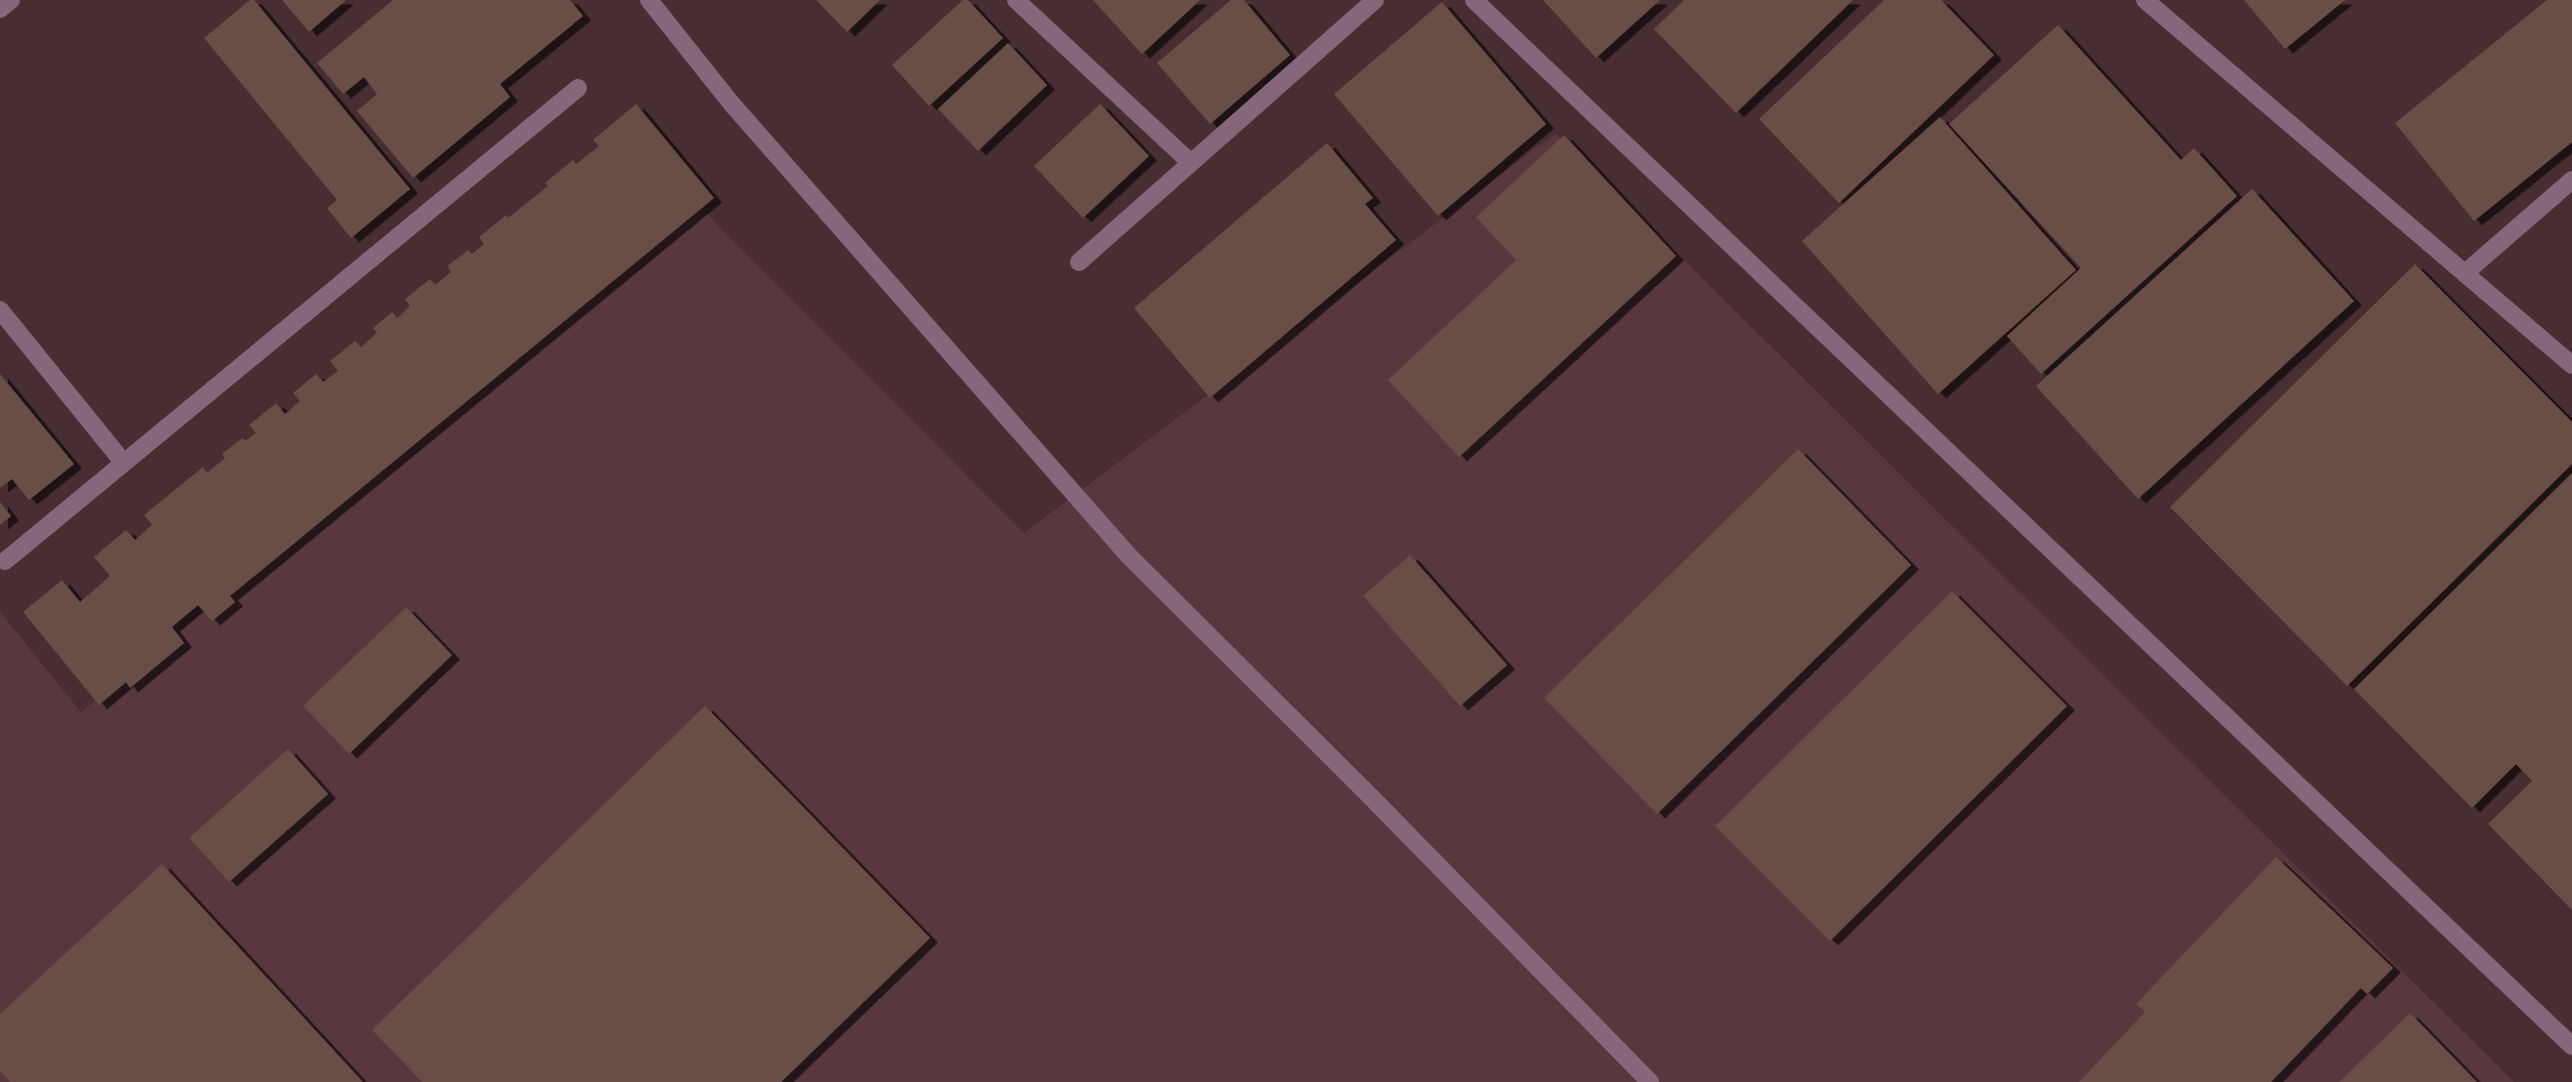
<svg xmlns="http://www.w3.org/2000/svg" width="2572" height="1082" viewBox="0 0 2572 1082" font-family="Lora,serif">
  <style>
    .built { fill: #58373e }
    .building { fill: #694d46; filter: url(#shadow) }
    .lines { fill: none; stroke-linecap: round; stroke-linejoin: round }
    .minor { stroke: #85667a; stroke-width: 18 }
    .tertiary { stroke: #85667a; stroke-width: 18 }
  </style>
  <defs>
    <filter id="shadow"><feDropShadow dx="8" dy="4.5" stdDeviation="0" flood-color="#0009"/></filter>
  </defs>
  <rect width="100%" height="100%" fill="#482d32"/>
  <path class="built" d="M1556,133L2514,1082H0V612L81,712L701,208L1024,533Z"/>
  <path class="building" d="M250,0H254L410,189L351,238L327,208L337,200L204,38Z
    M282,0H346L309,32Z
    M393,0H570L583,16L500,84L510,97L413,178L357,111L377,94L364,77L343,94L317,63Z
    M816,0H880L847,32Z
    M963,0H968L1003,38L929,106L892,65Z
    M1093,0H1200L1142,54Z
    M1231,0H1244L1290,55L1210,124L1157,63Z
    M1543,0H1660L1596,58Z
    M1684,0H1853L1736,113L1654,29Z
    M1884,0H1941L1994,55L1839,203L1759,119Z
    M2244,0H2345L2285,49Z
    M2547,0H2572V142L2474,221L2395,123Z
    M1442,2L1546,124L1438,216L1334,94Z
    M2058,25L2181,160L2194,148L2237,196L2041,374L2007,336L2081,268L1949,124Z
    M1008,43L1047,85L978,151L938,109Z
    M636,104L714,198L230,596L235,602L212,621L198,605L172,627L184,643L130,688L126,682L99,705L23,612L62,580L80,602L110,576L94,557L126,530L135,540L152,525L144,515L203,467L207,473L225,458L222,454L242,438L245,441L256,433L249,425L276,403L285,414L300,401L293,393L316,374L323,382L338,371L330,361L355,341L361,347L377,333L373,328L392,312L397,318L410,306L405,299L430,279L435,285L451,272L447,266L468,250L472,254L484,244L479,237L506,215L508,218L548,186L545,183L573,160L576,164L599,146L593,140Z
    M1100,104L1149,156L1083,218L1034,166Z
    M1940,117L2076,270L1938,394L1802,241Z
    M1564,135L1676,256L1459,457L1388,380L1516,260L1476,217Z
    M1327,143L1373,198L1365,204L1396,240L1210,398L1134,308Z
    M2252,189L2354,301L2138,499L2036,386Z
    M2415,264L2572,422V464L2347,686L2170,507Z
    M0,374L74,464L29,500L12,479L0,488Z
    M1798,449L1911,565L1657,814L1544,698Z
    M2572,473V910L2488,824L2532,781L2516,764L2472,808L2354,689Z
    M0,502L11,516L0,525Z
    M1410,555L1507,665L1460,706L1363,596Z
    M1952,591L2067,706L1830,941L1715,826Z
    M406,607L452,655L349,754L303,706Z
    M705,706L930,938L781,1082H422L372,1030Z
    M288,749L328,794L229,882L189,838Z
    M2276,857L2393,968L2367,994L2361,988L2271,1082H2079L2145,1012L2136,1004Z
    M162,864L363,1082H10L0,1071V1014Z
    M2410,1013L2477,1082H2339Z"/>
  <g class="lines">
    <path class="minor" d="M649,0L731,103L1128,555L1372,798L1650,1082
      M1016,0L1191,163
      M1474,0L2572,1046
      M0,9L11,0
      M1079,262L1375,0
      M2465,273L2572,180
      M0,310L123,462
      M5,561L578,88"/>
    <path class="tertiary" d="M2145,0L2572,365"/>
  </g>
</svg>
